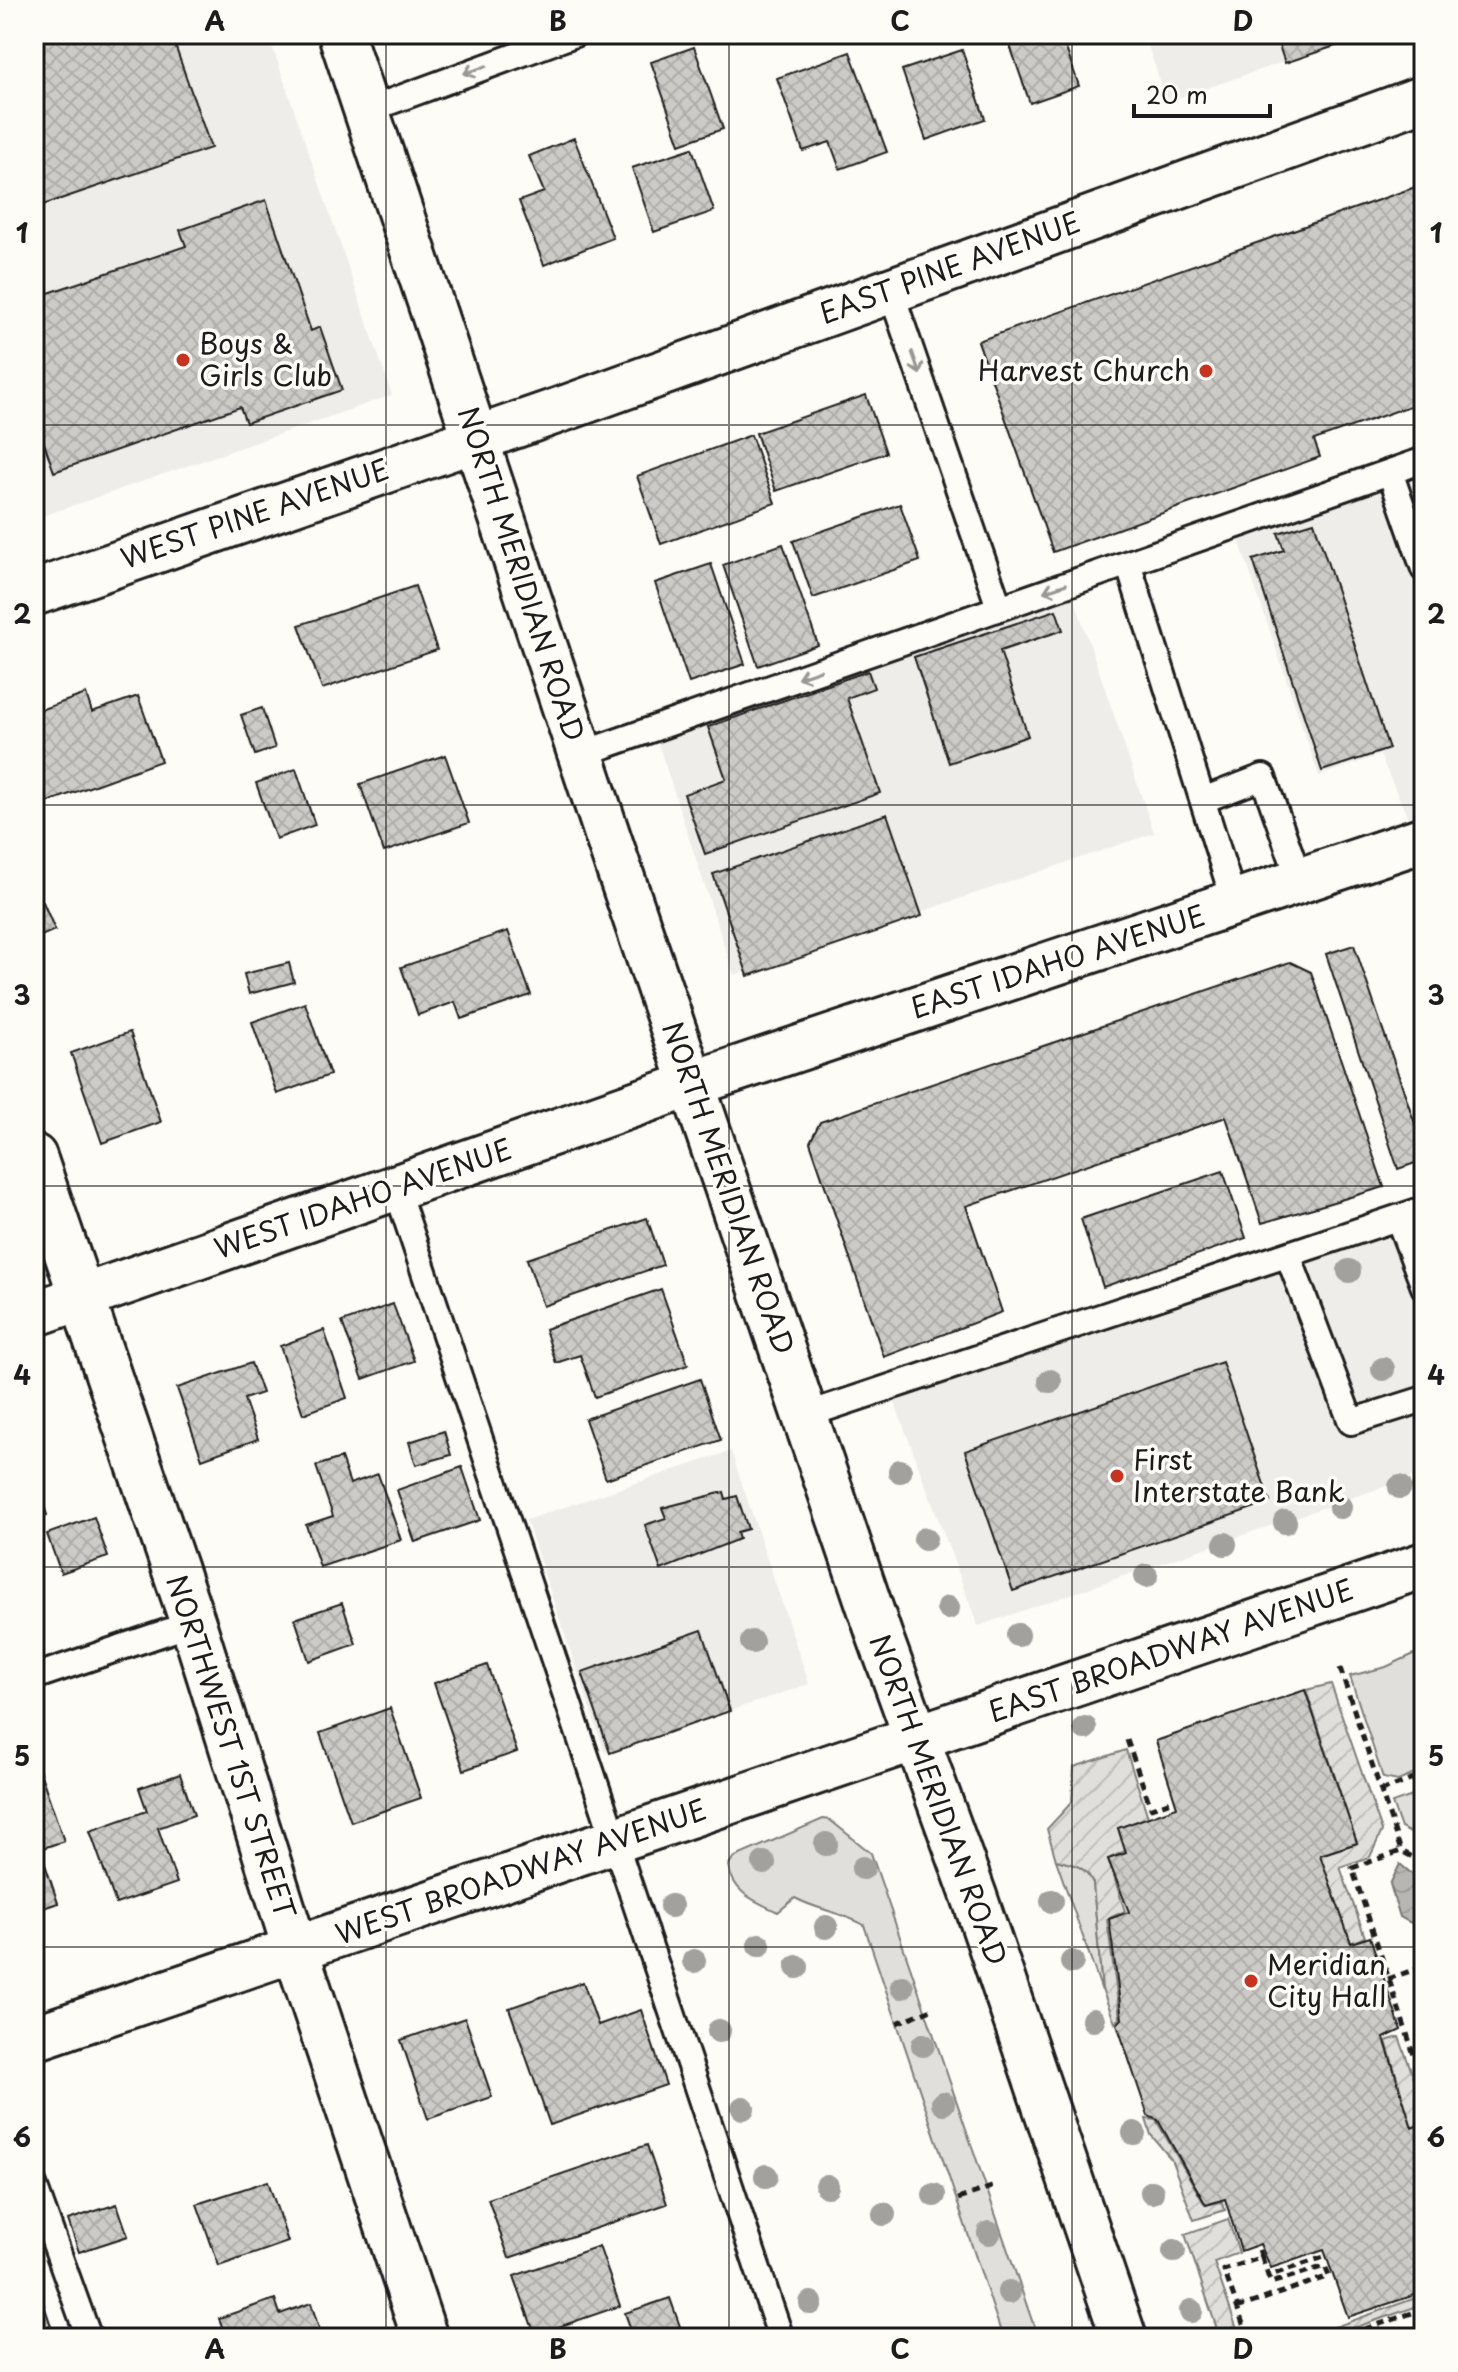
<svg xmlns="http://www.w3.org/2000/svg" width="1458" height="2372" viewBox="0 0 1458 2372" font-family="'Playpen Sans',sans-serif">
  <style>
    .built { fill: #eeede9 }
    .grass { fill: #e0dfdb; stroke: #7e7e7c; stroke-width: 2 }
    .garden { fill: url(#garden-furrows); stroke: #7e7e7c; stroke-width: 2 }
    .water { fill: url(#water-waves); stroke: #797876; stroke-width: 2 }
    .building { fill: url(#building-cross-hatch); stroke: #1c1c1c; stroke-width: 2 }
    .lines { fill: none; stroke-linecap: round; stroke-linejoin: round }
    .lane-casing { stroke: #1c1c1c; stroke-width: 30 }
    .street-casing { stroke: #1c1c1c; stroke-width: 50 }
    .secondary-casing { stroke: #1c1c1c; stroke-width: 50 }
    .primary-casing { stroke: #1c1c1c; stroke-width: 50 }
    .path { stroke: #1c1c1c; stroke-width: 5; stroke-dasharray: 8 6; stroke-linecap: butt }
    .lane { stroke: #fdfcf7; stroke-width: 24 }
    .street { stroke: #fdfcf7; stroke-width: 44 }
    .secondary { stroke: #fdfcf7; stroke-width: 44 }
    .primary { stroke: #fdfcf7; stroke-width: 44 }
    .tree { fill: #a2a19e }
    .oneway { stroke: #989794 }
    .grid { fill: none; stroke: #1c1c1c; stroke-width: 2; stroke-opacity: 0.55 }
    .poi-dot { fill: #c8321e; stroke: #fdfcf7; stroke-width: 3 }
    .labels { text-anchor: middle; stroke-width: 7; stroke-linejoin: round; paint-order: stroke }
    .street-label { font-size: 28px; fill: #1c1c1c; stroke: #fdfcf7 }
    .poi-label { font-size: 28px; fill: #1c1c1c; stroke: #fdfcf7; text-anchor: start }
    .neatline { fill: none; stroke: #1c1c1c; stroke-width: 3 }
    .grid-label { font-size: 26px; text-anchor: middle; font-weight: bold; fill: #1c1c1c }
  </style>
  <defs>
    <pattern id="garden-furrows" width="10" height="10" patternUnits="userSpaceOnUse" patternTransform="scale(2)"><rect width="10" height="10" fill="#e0dfdb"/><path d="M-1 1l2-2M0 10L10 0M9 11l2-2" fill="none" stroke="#c0bfbb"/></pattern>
    <pattern id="water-waves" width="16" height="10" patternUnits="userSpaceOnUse" patternTransform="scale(2)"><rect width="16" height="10" fill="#b7b6b2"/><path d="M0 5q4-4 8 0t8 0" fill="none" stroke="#9d9c98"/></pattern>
    <pattern id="building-cross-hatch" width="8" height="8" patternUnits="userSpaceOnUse" patternTransform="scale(2)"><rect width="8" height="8" fill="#cccbc8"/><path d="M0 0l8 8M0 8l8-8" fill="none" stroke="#afaeab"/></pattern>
  </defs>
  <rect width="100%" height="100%" fill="#fdfcf7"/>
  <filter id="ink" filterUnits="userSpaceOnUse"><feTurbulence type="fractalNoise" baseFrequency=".0125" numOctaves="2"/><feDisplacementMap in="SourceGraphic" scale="16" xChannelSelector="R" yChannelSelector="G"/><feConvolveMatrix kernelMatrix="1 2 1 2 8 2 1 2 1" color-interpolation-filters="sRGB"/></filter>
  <g filter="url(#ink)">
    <path class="built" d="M34,34H268L392,395L34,519Z
      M1144,34H1363L1167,102Z
      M1424,473V854L1380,755L1319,776L1238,537Z
      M1072,592L1154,833L734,975L655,734Z
      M1424,1214V1473L978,1626L892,1395Z
      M731,1451L809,1684L605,1753L526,1520Z"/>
    <path class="grass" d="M1414,1654L1424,1664V1770L1398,1781L1383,1778L1350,1676L1386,1667Z
      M1424,1792V1840L1401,1828L1392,1803Z
      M823,1819L830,1820L871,1853L1038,2338H1003L864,1925C841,1912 817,1910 795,1898L778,1912C753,1900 735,1895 728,1866L733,1858Z
      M1056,1860C1073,1864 1086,1866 1093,1883L1102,1991Z"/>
    <path class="garden" d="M1331,1684L1382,1831L1370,1857L1340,1867L1365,1937L1351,1943L1320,1855L1357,1843L1306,1690Z
      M1126,1750L1148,1817L1118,1828L1125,1851L1108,1859L1125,1911L1107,1919L1120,2018L1115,2023L1102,1989L1093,1883C1086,1866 1073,1864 1056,1860L1047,1829L1072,1802L1074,1767Z
      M1399,2037L1424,2105V2123L1412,2128L1386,2041Z
      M1146,2119L1156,2120L1205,2205L1222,2202L1225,2210L1194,2220L1171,2159L1151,2135Z
      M1228,2219L1239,2253L1214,2262L1240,2338H1220L1185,2234Z
      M1424,2295V2304L1324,2338L1318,2333Z"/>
    <path class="water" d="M1400,1864L1424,1884V1930L1400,1917L1390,1884Z"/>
    <path class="building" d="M34,34H171L211,148L34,208Z
      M1006,34H1061L1079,86L1030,103Z
      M1275,34H1351L1353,40L1285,63Z
      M694,47L723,129L680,144L651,62Z
      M962,50L985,119L926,140L902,70Z
      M850,52L887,152L840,169L830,142L803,151L777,78Z
      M574,138L613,238L544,265L519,201L544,192L529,156Z
      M692,148L714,211L654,232L632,168Z
      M1424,184V401L1314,440L1320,457L1053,552L978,341Z
      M266,200L311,331L320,327L342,390L246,423L240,407L54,472L34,414V298L186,246L180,230Z
      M866,395L886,453L776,491L756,433Z
      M751,435L775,503L661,544L637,476Z
      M900,504L920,561L813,598L793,541Z
      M1314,522L1389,749L1322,771L1253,560L1284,550L1278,533Z
      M783,544L818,645L758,666L723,565Z
      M711,564L745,664L689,683L655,583Z
      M415,586L437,650L322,689L299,625Z
      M1056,610L1063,630L1000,651L1028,736L949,763L914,657Z
      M868,671L874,688L847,698L880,793L705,854L684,794L726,779L708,727Z
      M86,694L92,712L138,696L161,761L34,807V712Z
      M262,708L275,748L255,755L241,715Z
      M445,755L469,823L384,852L360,784Z
      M296,769L315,825L276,839L256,783Z
      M887,814L922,916L748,976L713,874Z
      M43,902L55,930L34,939V906Z
      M1424,921V949L1416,923Z
      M508,931L531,995L461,1019L455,1002L418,1015L401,967Z
      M1354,945L1424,1150V1160L1398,1169L1326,954Z
      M1290,962L1311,972L1384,1187L1262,1223L1226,1117L966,1206L1002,1312L884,1357L810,1142L820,1122Z
      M289,963L294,982L249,994L244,974Z
      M305,1003L330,1075L277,1094L252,1022Z
      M130,1032L161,1122L102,1143L71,1053Z
      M1223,1171L1246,1238L1103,1287L1081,1219Z
      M647,1218L663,1265L543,1306L527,1259Z
      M661,1289L688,1365L595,1397L580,1355L556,1363L545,1329Z
      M393,1304L414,1361L363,1379L342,1322Z
      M324,1330L347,1398L303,1414L280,1346Z
      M1222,1362L1270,1502L1013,1591L965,1451Z
      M251,1363L262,1393L244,1399L258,1439L202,1459L177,1388Z
      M700,1379L721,1440L606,1479L585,1419Z
      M444,1431L451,1455L416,1465L409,1442Z
      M341,1458L350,1484L378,1474L401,1540L320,1567L306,1525L333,1516L316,1466Z
      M462,1467L480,1520L415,1542L397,1490Z
      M34,1477L47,1515L34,1520Z
      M724,1492L726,1499L737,1496L748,1529L737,1532L739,1539L661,1570L645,1525L666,1518L662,1508Z
      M94,1517L108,1557L61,1573L47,1534Z
      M342,1603L356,1644L309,1661L295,1619Z
      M702,1630L730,1711L610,1753L582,1672Z
      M487,1665L517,1752L464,1770L434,1683Z
      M1305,1690L1357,1843L1320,1855L1351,1943L1370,1937L1401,2030L1384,2038L1412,2128L1424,2123V2292L1348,2317L1324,2250L1271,2268L1260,2244L1241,2251L1225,2199L1206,2205L1158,2120L1148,2116L1117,2024L1122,2019L1109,1919L1129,1912L1108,1859L1126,1853L1118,1828L1177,1807L1156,1741Z
      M390,1708L421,1798L351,1822L320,1733Z
      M39,1769L64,1841L40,1849L58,1903L34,1911V1770Z
      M180,1774L194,1815L158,1828L177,1883L116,1904L90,1831L147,1811L139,1788Z
      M583,1982L598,2025L641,2010L666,2085L550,2125L509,2008Z
      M465,2018L492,2097L428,2119L401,2040Z
      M647,2145L667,2204L509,2258L488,2199Z
      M268,2181L288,2242L219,2266L197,2204Z
      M117,2204L128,2236L79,2252L68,2220Z
      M599,2246L620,2306L535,2335L514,2276Z
      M39,2290L51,2326L34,2332V2292Z
      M670,2298L684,2338H634L625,2313Z
      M275,2299L280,2314L311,2303L322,2338H226L219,2318Z"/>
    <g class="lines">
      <g class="lane-casing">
        <path id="lane" d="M365,111L575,34
          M890,289L999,607
          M1390,472L1424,569
          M1128,563L1235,904
          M581,754L1424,460
          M1203,800L1263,777L1300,881
          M396,1188L781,2338
          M1398,1218L1424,1287
          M1288,1255L1351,1422L1424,1399
          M806,1415L1424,1209
          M34,1677L193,1623
          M34,2185L89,2338"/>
      </g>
      <g class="street-casing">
        <path id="street" d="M34,1157L193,1623L295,1948L425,2338
          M34,1314L692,1084L1424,839
          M34,2038L1424,1565"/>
      </g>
      <g class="secondary-casing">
        <path id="secondary" d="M34,593L571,406L1424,98"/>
      </g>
      <g class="primary-casing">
        <path id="primary" d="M341,34L608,837L880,1637L974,1896L1124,2338"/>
      </g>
      <path class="path" d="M1340,1668L1401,1851
        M1127,1740L1151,1808L1174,1800
        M1381,1791L1424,1775
        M1424,1863L1401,1851L1352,1868L1424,2085
        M1388,1979L1424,1966
        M897,2023L934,2008
        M958,2199L994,2186
        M1262,2257L1268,2276L1324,2257
        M1237,2308L1329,2276L1325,2266L1271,2283L1268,2276
        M1248,2338L1224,2270L1262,2257L1257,2245
        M1338,2338L1424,2309"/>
      <use href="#lane" class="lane"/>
      <use href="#street" class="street"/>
      <use href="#secondary" class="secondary"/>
      <use href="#primary" class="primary"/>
    </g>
    <g class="tree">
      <circle cx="1349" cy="1271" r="12"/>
      <circle cx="1383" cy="1369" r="12"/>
      <circle cx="1050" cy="1381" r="12"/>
      <circle cx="900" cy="1471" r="12"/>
      <circle cx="1400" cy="1487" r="12"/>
      <circle cx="1340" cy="1507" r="12"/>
      <circle cx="1285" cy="1522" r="12"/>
      <circle cx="925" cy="1539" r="12"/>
      <circle cx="1225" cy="1544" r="12"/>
      <circle cx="1146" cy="1576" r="12"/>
      <circle cx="948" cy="1608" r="12"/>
      <circle cx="1018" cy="1635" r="12"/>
      <circle cx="752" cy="1642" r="12"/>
      <circle cx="1085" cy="1728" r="12"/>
      <circle cx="826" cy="1844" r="12"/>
      <circle cx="764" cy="1863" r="12"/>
      <circle cx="863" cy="1868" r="12"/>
      <circle cx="1052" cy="1901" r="12"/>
      <circle cx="671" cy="1906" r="12"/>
      <circle cx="826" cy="1927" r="12"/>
      <circle cx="759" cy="1945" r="12"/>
      <circle cx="694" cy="1961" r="12"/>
      <circle cx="1072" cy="1962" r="12"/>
      <circle cx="797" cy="1967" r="12"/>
      <circle cx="902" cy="1987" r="12"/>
      <circle cx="1093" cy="2020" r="12"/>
      <circle cx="719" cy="2031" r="12"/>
      <circle cx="923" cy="2045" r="12"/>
      <circle cx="943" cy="2103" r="12"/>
      <circle cx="743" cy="2108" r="12"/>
      <circle cx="1134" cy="2133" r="12"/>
      <circle cx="766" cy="2176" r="12"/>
      <circle cx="827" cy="2186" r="12"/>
      <circle cx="1152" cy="2192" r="12"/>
      <circle cx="934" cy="2195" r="12"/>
      <circle cx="884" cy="2214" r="12"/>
      <circle cx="989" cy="2233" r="12"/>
      <circle cx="1174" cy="2251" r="12"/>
      <circle cx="1009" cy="2292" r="12"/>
      <circle cx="811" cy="2303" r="12"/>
      <circle cx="1191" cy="2311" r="12"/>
    </g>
    <defs><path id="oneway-shaft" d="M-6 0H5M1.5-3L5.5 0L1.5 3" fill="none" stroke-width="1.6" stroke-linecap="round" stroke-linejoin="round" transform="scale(2)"/></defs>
    <g class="oneway">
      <use href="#oneway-shaft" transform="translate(475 70) rotate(160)"/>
      <use href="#oneway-shaft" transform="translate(916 363) rotate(71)"/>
      <use href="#oneway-shaft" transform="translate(1055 588) rotate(161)"/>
      <use href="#oneway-shaft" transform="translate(809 674) rotate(161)"/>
    </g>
  </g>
  <path class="grid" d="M386,34V2338M729,34V2338M1072,34V2338M34,425H1424M34,805H1424M34,1186H1424M34,1567H1424M34,1947H1424"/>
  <g class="poi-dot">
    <circle cx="183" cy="360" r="8"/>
    <circle cx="1206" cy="371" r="8"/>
    <circle cx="1117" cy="1476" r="8"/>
    <circle cx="1251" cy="1981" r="8"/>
  </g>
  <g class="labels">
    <g class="street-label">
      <text transform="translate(950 268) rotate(-20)" y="10">EAST PINE AVENUE</text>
      <text transform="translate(255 514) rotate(-19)" y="10">WEST PINE AVENUE</text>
      <text transform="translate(521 574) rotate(72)" y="10">NORTH MERIDIAN ROAD</text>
      <text transform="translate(1058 962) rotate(-18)" y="10">EAST IDAHO AVENUE</text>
      <text transform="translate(728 1188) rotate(71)" y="10">NORTH MERIDIAN ROAD</text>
      <text transform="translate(363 1199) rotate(-19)" y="10">WEST IDAHO AVENUE</text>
      <text transform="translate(1171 1651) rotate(-19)" y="10">EAST BROADWAY AVENUE</text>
      <text transform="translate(231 1747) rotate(72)" y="10">NORTHWEST 1ST STREET</text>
      <text transform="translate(938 1800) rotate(70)" y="10">NORTH MERIDIAN ROAD</text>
      <text transform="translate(521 1872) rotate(-19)" y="10">WEST BROADWAY AVENUE</text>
    </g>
    <g class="poi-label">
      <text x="199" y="354">Boys &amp;<tspan x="199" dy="32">Girls Club</tspan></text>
      <text x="1190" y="381" text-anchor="end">Harvest Church</text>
      <text x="1133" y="1470">First<tspan x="1133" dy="32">Interstate Bank</tspan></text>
      <text x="1267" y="1975">Meridian<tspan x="1267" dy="32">City Hall</tspan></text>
    </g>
  </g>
  <rect width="1458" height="2372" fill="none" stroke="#fdfcf7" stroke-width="88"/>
  <path d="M1134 104v12h136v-12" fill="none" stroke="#1c1c1c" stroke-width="4"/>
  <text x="1146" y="104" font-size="24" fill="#1c1c1c" stroke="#fdfcf7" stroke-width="6" paint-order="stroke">20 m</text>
  <rect x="44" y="44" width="1370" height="2284" class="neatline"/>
  <g class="grid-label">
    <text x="215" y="31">A</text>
    <text x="558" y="31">B</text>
    <text x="900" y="31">C</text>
    <text x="1243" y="31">D</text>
    <text x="22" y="243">1</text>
    <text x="1436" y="243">1</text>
    <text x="22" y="624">2</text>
    <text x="1436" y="624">2</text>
    <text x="22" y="1005">3</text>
    <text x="1436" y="1005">3</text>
    <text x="22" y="1385">4</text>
    <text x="1436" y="1385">4</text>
    <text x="22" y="1766">5</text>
    <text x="1436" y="1766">5</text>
    <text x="22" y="2147">6</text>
    <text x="1436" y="2147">6</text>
    <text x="215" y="2359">A</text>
    <text x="558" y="2359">B</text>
    <text x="900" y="2359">C</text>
    <text x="1243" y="2359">D</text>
  </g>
</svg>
